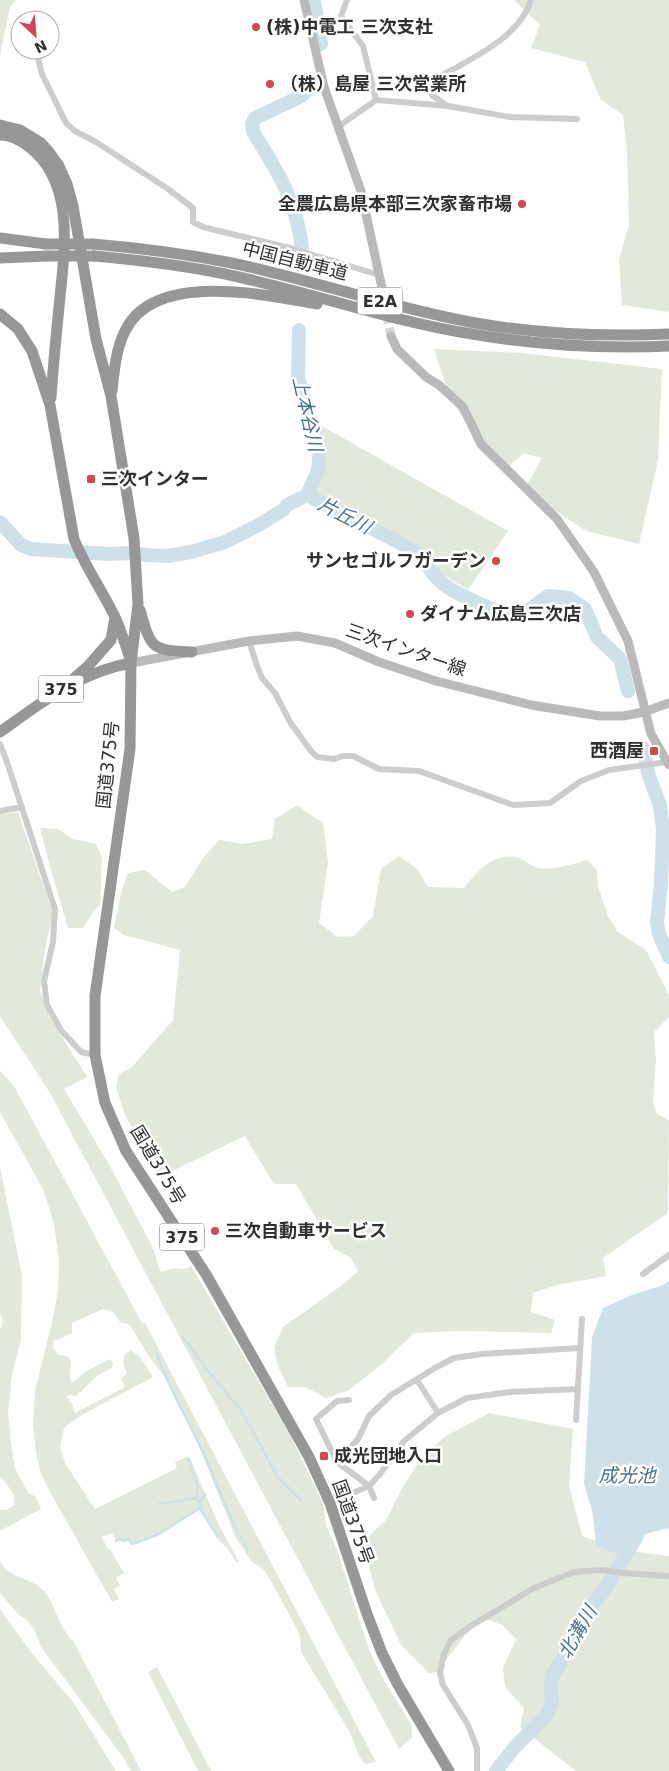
<svg xmlns="http://www.w3.org/2000/svg" width="669" height="1771" viewBox="0 0 669 1771" font-family="'DejaVu Sans','Noto Sans JP',sans-serif">
  <style>
    .green { fill: #e3e8dc }
    .water { fill: #cee0e9 }
    .lines { fill: none; stroke-linecap: round; stroke-linejoin: round }
    .stream { stroke: #cee0e9; stroke-width: 2.5 }
    .river { stroke: #cee0e9; stroke-width: 14 }
    .secondary-tunnel { stroke: #d6d6d6; stroke-width: 9; stroke-dasharray: 9 4.5; stroke-linecap: butt }
    .street { stroke: #cdcdcd; stroke-width: 6 }
    .secondary { stroke: #bababa; stroke-width: 9 }
    .highway { stroke: #979797; stroke-width: 11 }
    .highway-bridge { stroke: #979797; stroke-width: 11 }
    .poi-dot { fill: #d44556; stroke: #fff; stroke-width: 2 }
    .labels { text-anchor: middle; stroke-width: 5; stroke-linejoin: round; paint-order: stroke }
    .shield { fill: #fff; stroke: #6e6e6e; stroke-width: 1 }
    .shield-label { font-size: 16px; font-weight: bold; fill: #303030 }
    .poi-label { font-size: 18px; font-weight: bold; fill: #303030; stroke: #fff; text-anchor: start }
    .street-label { font-size: 18px; fill: #303030; stroke: #fff }
    .water-label { font-size: 19px; font-style: italic; fill: #46738a; stroke: #fff }
  </style>
  <rect width="100%" height="100%" fill="#fff"/>
  <path class="green" d="M0,0H16L10,7L0,56Z
    M514,0H669V312L622,305L619,260L629,224L627,153L623,115L601,100L585,62L531,48L540,25Z
    M434,349L522,353L662,369L658,460L639,544L586,531L524,490L542,458L524,453L506,469L478,440L451,400Z
    M320,425L508,531L468,590L310,493L319,464L315,442Z
    M297,805L323,823L328,863L319,923L338,937L354,936L373,916L381,869L399,856L417,869L428,887L464,888C477,872 494,851 518,858C524,859 529,865 535,867C548,872 574,864 587,860L597,870L598,886L608,916L618,932L646,950L669,995V1017L654,1032L656,1061L653,1101L657,1114L669,1120L668,1213L603,1258L606,1276L557,1285L533,1293L531,1312L555,1320L551,1333L459,1331L414,1333L381,1365L349,1390L326,1398L305,1387H288L278,1367L274,1347L283,1327L345,1283L358,1271L351,1258L334,1249L296,1184H274L245,1136L166,1174L157,1172L126,1117L116,1088L119,1074L131,1068L173,1020L180,950L124,935L114,928L121,893L128,873L145,870L172,892L185,887L203,858L219,840L242,844L272,839L275,819Z
    M18,812L53,913L45,949L40,990L49,1016L87,1077L64,1089L107,1161L152,1246L161,1272L173,1268L184,1269L191,1266L289,1433L323,1503L326,1525L337,1550L369,1649L381,1675L412,1726V1738L399,1749L50,1093L0,1016V814Z
    M40,828L58,829L73,839L96,844L102,857L100,904L91,915L83,928H68L51,870Z
    M0,1071L14,1086L142,1323H145L376,1762L365,1764L360,1758L349,1731L301,1652L300,1635L274,1586L264,1570L251,1561L235,1536L194,1434L164,1376L148,1355L130,1325L120,1322L113,1312L103,1309L72,1323V1333L60,1339L54,1340L53,1347L58,1355L67,1356L71,1361L70,1377L72,1383L86,1371L110,1359L113,1364L112,1368L98,1375L76,1396L72,1395L66,1396L72,1404L75,1413L125,1387L121,1378L127,1374C123,1364 120,1356 131,1350L140,1357L153,1377L80,1416L64,1428L60,1447L65,1463L95,1509L177,1468L175,1462L189,1456L219,1525L239,1562H236L228,1549L219,1540L200,1508L157,1535L132,1544L129,1539L116,1541L112,1533L102,1537L108,1550L110,1549L124,1573L116,1578L120,1586L114,1589L119,1599L112,1602L50,1492L40,1471L36,1454L33,1424L35,1391L52,1322L58,1291L59,1262L54,1224L44,1191L0,1112Z
    M0,1167L22,1275L21,1339L12,1375L8,1413L12,1451L15,1468L29,1494L35,1496L41,1509L0,1531V1510H6L14,1505C16,1493 8,1486 0,1477V1331L3,1319L0,1314Z
    M489,1413L573,1429L569,1485L582,1536L623,1550L669,1556V1771H576L520,1727L524,1708L505,1687L503,1668L516,1639L502,1625L481,1617L462,1639L438,1671L430,1674L401,1645L376,1592L362,1542L386,1520L401,1490L422,1457L446,1436Z
    M0,1561C10,1580 30,1576 44,1591C56,1605 58,1627 74,1642L141,1771H131L123,1757L41,1647L34,1629L27,1620L18,1614L0,1593Z
    M0,1609L31,1652L73,1702L116,1771H0Z
    M157,1667L205,1759L211,1771H198L148,1672Z"/>
  <path class="water" d="M669,1281V1528L645,1534L631,1550L617,1554L596,1545L593,1514L584,1484L592,1337L603,1308L632,1295L663,1285Z"/>
  <g class="lines">
    <path class="stream" d="M183,1337L208,1371L240,1409L278,1477L301,1500
      M157,1354C168,1387 186,1416 201,1448C217,1482 228,1518 248,1550
      M189,1460L198,1488L197,1497
      M158,1504L197,1498L200,1503L205,1495
      M200,1509L218,1537
      M116,1541L120,1539L123,1541L129,1539L132,1544L157,1535L200,1508V1503"/>
    <path class="river" d="M314,0L321,44
      M302,248C297,202 277,170 253,132L252,124L255,118L300,97L308,90L313,80
      M299,330L298,378L320,450L318,470L307,495
      M307,495L404,545C408,547 413,550 417,553C426,562 432,575 442,583C452,592 508,619 519,615C531,611 538,602 548,596L569,598L585,609L597,637L620,659L628,691
      M0,522L21,545L31,549L108,554L132,553L146,555L168,556L191,552L225,542L257,526L283,510L287,505L307,495
      M643,748L649,776L660,805L663,829L661,884L657,922L659,934L669,957
      M496,1771L514,1748L548,1713L552,1703L551,1685L552,1677L573,1640L579,1624L609,1583L637,1536"/>
    <path class="secondary-tunnel" d="M382,288L391,336"/>
    <path class="street" d="M347,0L341,16L363,46L376,100
      M36,50L42,74L66,123L75,131L96,142L168,189L193,208V222L203,227L290,248L379,275
      M447,106L432,95C433,90 434,85 437,81C443,73 451,71 459,66C486,51 522,31 531,0
      M338,127L376,100L448,106L510,117L577,119
      M249,641L257,666L262,678L275,693L290,722L311,751L317,757L334,759L343,756H353L379,769L419,771L513,805L550,803L581,781L609,770L667,762
      M0,744L7,762L55,909L53,942L44,981L47,1005L61,1030L81,1052L95,1055
      M0,811L22,807
      M643,1274L669,1255
      M417,1380L438,1413
      M349,1400L337,1401L316,1419L337,1462L369,1486L374,1498
      M576,1420L582,1319
      M337,1462L358,1439L369,1416L391,1395L435,1368L454,1358L482,1354L579,1348
      M330,1503L369,1486L380,1474L404,1441L438,1413L467,1398L510,1392L578,1389
      M477,1771V1748L468,1725L443,1685L440,1673L444,1654L451,1640L471,1626L534,1588L574,1572L603,1570L623,1573L669,1576"/>
    <path class="secondary" d="M304,0L324,87L361,191L382,288
      M391,336L397,349L426,377L439,385L463,407L481,444L557,519L594,572L628,641L651,734L669,765
      M131,663L249,641L297,636L335,643L379,662L436,681L531,705L600,716H623L644,712L669,703"/>
    <path class="highway" d="M0,125L20,130L41,143L49,152L59,166L67,184L73,206L96,339L111,396L134,538L138,604L131,663L130,749L95,996V1055L105,1103L126,1151L207,1276L309,1457L330,1503L367,1614L382,1653L398,1685L449,1771
      M0,135C10,135 20,140 28,146C77,182 64,254 59,307C56,337 53,368 51,398
      M0,238L46,244
      M93,244C140,248 186,254 232,263C312,280 389,307 470,322C536,334 602,337 669,334
      M94,256C138,260 182,265 225,274C308,291 389,321 472,334C537,345 603,349 669,346
      M0,258L48,256
      M0,314L18,329L32,351L50,405L74,539C85,566 101,589 114,615C121,629 125,644 130,659
      M112,391C114,371 116,349 125,331C154,270 265,295 317,304
      M140,610C151,649 151,650 192,652
      M72,680L89,665L111,640L115,617
      M0,732C42,702 80,672 131,663"/>
    <path class="highway-bridge" d="M46,244H93
      M48,256H94"/>
  </g>
  <g class="poi-dot">
    <circle cx="256" cy="27" r="5"/>
    <circle cx="270" cy="84" r="5"/>
    <circle cx="522" cy="204" r="5"/>
    <rect x="86" y="474" width="10" height="10" rx="2.5"/>
    <circle cx="496" cy="561" r="5"/>
    <circle cx="410" cy="614" r="5"/>
    <rect x="649" y="746" width="10" height="10" rx="2.5"/>
    <circle cx="215" cy="1231" r="5"/>
    <rect x="319" y="1451" width="10" height="10" rx="2.5"/>
  </g>
  <g class="labels">
    <g class="shield">
      <rect x="357.5" y="287.5" width="45" height="27" rx="4"/>
      <rect x="38.5" y="675.5" width="45" height="27" rx="4"/>
      <rect x="159.5" y="1223.5" width="45" height="27" rx="4"/>
    </g>
    <g class="shield-label">
      <text x="380" y="307">E2A</text>
      <text x="61" y="695">375</text>
      <text x="182" y="1243">375</text>
    </g>
    <g class="poi-label">
      <text x="266" y="33">(株)中電工 三次支社</text>
      <text x="280" y="90">（株）島屋 三次営業所</text>
      <text x="512" y="210" text-anchor="end">全農広島県本部三次家畜市場</text>
      <text x="101" y="485">三次インター</text>
      <text x="486" y="567" text-anchor="end">サンセゴルフガーデン</text>
      <text x="420" y="620">ダイナム広島三次店</text>
      <text x="644" y="757" text-anchor="end">西酒屋</text>
      <text x="225" y="1237">三次自動車サービス</text>
      <text x="334" y="1462">成光団地入口</text>
    </g>
    <g class="street-label">
      <text transform="translate(295 261) rotate(14)" y="6">中国自動車道</text>
      <text transform="translate(406 650) rotate(19)" y="6">三次インター線</text>
      <text transform="translate(108 765) rotate(-84)" y="6">国道375号</text>
      <text transform="translate(158 1165) rotate(59)" y="6">国道375号</text>
      <text transform="translate(353 1522) rotate(70)" y="6">国道375号</text>
    </g>
    <g class="water-label">
      <text transform="translate(308 414) rotate(77)" y="7">上本谷川</text>
      <text transform="translate(345 515) rotate(27)" y="7">片丘川</text>
      <text x="627" y="1482">成光池</text>
      <text transform="translate(577 1632) rotate(-60)" y="7">北溝川</text>
    </g>
  </g>
  <g transform="translate(35 35) rotate(154)"><circle r="24" fill="#ffffff" stroke="#acacac"/>
  <path d="M0-4L9 19L0 12L-9 19Z" fill="#d44556"/>
  <text y="-8" font-size="14" font-weight="bold" text-anchor="middle" fill="#303030">N</text>
  </g>
</svg>
